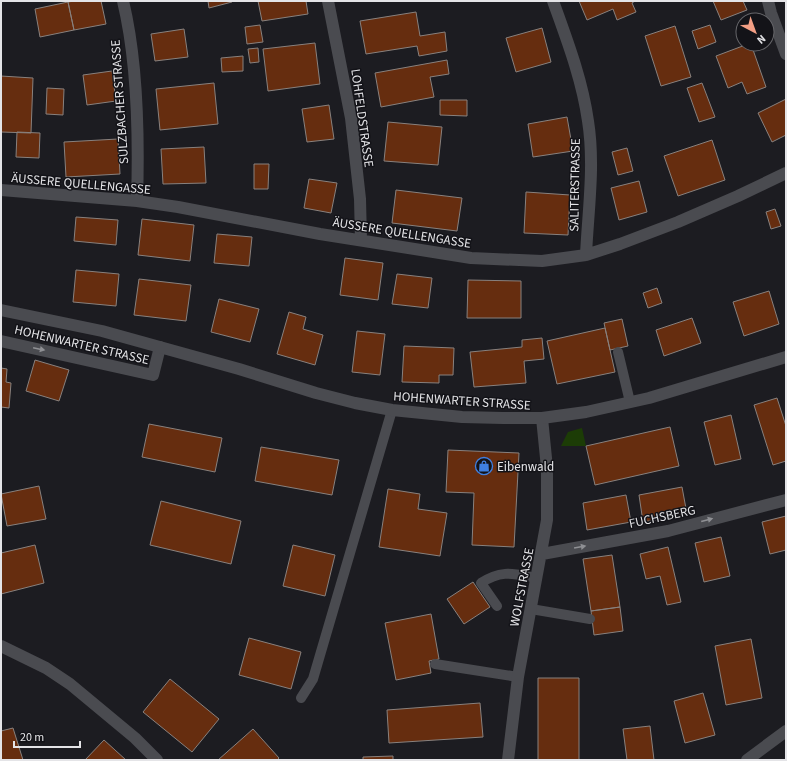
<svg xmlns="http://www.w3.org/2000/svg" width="787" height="761" viewBox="0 0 787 761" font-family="'Source Sans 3',sans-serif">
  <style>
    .green { fill: #1c3c06 }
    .building { fill: #662d0f; stroke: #88817e }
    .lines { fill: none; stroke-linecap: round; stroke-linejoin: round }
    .lane { stroke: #4a4b50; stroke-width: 10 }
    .street { stroke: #4a4b50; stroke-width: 12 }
    .secondary { stroke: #4a4b50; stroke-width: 12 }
    .oneway { fill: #8f9094 }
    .labels { text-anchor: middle; stroke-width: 3; stroke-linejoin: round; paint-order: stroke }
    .street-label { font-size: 13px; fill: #e4e4e7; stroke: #131318 }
    .poi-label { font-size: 13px; fill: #e4e4e7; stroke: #131318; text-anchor: start }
  </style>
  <rect width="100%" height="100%" fill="#1c1c21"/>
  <path class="green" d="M582,428L586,446H561L568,432Z"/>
  <path class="building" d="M74,1H101L106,24L74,30L68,2Z
    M208,1H232V2L209,8Z
    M258,1H306L308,14L262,21Z
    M579,1H635L632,3L636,12L617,20L613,9L587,20Z
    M713,1H743L747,10L721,20Z
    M68,2L74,30L40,37L35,9Z
    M416,12L420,36L445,32L447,51L419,56L417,46L366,54L360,21Z
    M260,25L263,42L247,44L245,27Z
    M710,25L716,42L698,49L692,31Z
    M675,26L691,77L661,86L645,36Z
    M542,28L551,62L516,72L506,38Z
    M184,29L188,57L155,61L151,34Z
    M315,43L320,84L268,91L263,49Z
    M748,44H751L766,87L747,94L742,82L728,88L716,56Z
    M258,48L259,62L250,63L248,49Z
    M243,56V71L222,72L221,58Z
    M447,60L449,74L430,77L434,97L381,107L375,73Z
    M112,71L116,101L87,105L83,75Z
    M1,76L33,78L31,133L1,132Z
    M214,83L218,124L160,130L156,89Z
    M702,83L715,117L699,122L687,88Z
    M47,88L64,89L63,115L46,114Z
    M786,99V135L772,142L758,113Z
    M440,100H467V116L440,115Z
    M329,105L334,139L307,142L302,109Z
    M567,117L573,151L533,157L528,124Z
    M388,122L442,127L438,165L384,161Z
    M17,132L40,133L39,158L16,157Z
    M118,139L120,174L66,177L64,142Z
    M712,140L725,180L678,196L664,156Z
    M204,147L206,183L163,184L161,149Z
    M627,148L633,171L618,175L612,152Z
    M254,164H269L268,189H254Z
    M309,179L337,183L331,213L304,208Z
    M639,181L647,212L619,220L611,188Z
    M396,190L462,198L457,231L392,223Z
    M526,192L570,195L568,235L524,233Z
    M775,209L781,226L771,229L766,212Z
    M76,217L118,220L116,245L74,241Z
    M142,219L194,225L190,261L138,255Z
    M217,234L252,237L249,266L214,263Z
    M345,258L383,263L378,300L340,295Z
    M76,270L119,274L116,306L73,302Z
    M397,274L432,278L428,308L392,304Z
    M139,279L191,285L186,321L134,315Z
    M468,280L521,281V318H467Z
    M657,288L662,303L648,308L643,293Z
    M769,291L779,324L744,336L733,302Z
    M219,299L259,309L250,342L211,332Z
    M289,312L306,317L303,329L323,335L315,365L277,354Z
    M692,318L701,343L664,356L656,330Z
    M622,319L628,346L610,350L604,323Z
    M605,328L615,372L557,384L547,341Z
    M357,331L385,334L380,375L352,372Z
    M542,338L544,359L524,361L526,383L474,387L470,352L522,347V340Z
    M404,346L454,348L453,375H439V383L402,382Z
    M35,360L69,370L59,401L26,391Z
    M1,368L7,369L6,382L11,383L9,408L1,407Z
    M777,398L786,426V461L773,465L754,405Z
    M731,415L741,459L715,465L704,422Z
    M149,424L222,438L215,472L142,457Z
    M670,427L679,466L595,485L586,446Z
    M261,447L339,460L332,495L255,481Z
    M448,450L519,453L514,547L472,545L474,493L446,492Z
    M39,486L46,519L7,526L1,494Z
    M682,487L687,514L643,522L639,495Z
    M388,489L420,494L418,509L447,513L440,556L379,547Z
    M626,495L631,522L587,530L583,503Z
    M161,501L241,521L231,564L150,545Z
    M786,516V550L770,554L762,522Z
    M721,537L730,576L704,582L695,543Z
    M35,545L44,583L1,594V553Z
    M293,545L335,555L325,596L283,586Z
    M668,547L681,602L667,605L660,576L646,579L640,554Z
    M612,555L620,607L591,611L583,559Z
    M473,582L490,607L464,624L447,599Z
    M620,607L623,631L594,635L591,611Z
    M431,614L439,659L429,661L431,673L396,680L385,623Z
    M249,638L301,652L291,689L239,675Z
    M751,639L762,698L726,705L715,646Z
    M538,678H579V760H538Z
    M170,679L219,719L192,752L143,712Z
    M703,693L715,735L685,743L674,701Z
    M480,703L483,737L389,743L387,710Z
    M650,726L654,760H627L623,729Z
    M13,728L23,760H1V731Z
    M253,729L279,758L277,760H218Z
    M104,740L126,760H85Z
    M393,756V760H363V757Z"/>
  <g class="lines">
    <path class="lane" d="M618,352L630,402
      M497,606L481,583C502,569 514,574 537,578
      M531,609L590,619
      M435,664L518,677
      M301,698L313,679L392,410"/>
    <path class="street" d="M123,1C138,63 139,138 137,201
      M328,1L351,118L360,199L361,240
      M553,1C567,40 582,79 588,121C595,165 588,211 586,255
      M768,1L771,13L786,54
      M1,190L137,201L178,207L320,234L471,258L542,261L586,255L620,244L678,222L738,196L786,173
      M1,341L153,375L160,347
      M542,554L668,531L786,500
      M1,646L46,668L70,684L135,738L157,760
      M508,760L518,677L547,520V468L542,418
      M747,760L786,731"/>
    <path class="secondary" d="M1,310L102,331L239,369L316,393L355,403L392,410L462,417L503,418H542L586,412L649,398L786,357"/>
  </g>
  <defs><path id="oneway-solid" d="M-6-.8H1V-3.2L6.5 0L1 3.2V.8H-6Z"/></defs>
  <g class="oneway">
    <use href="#oneway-solid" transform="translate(39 349) rotate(12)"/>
    <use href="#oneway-solid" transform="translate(707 520) rotate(-15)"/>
    <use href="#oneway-solid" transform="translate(580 547) rotate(-10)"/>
  </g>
  <defs>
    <g id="shop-ring" transform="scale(0.9)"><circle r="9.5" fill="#131318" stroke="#3f7fe0" stroke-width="1.5"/><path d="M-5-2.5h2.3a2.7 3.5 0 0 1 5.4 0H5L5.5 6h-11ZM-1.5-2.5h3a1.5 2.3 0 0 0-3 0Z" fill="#3f7fe0"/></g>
  </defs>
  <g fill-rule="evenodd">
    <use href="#shop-ring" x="484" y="466"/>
  </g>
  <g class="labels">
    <g class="street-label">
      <text transform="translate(119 102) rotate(-94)" y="5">SULZBACHER STRASSE</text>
      <text transform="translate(363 118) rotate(82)" y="5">LOHFELDSTRASSE</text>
      <text transform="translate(81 183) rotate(5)" y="5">ÄUSSERE QUELLENGASSE</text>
      <text transform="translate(574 185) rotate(-89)" y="5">SALITERSTRASSE</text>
      <text transform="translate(402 232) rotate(9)" y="5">ÄUSSERE QUELLENGASSE</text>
      <text transform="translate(82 344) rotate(13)" y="5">HOHENWARTER STRASSE</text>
      <text transform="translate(462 400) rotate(4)" y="5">HOHENWARTER STRASSE</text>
      <text transform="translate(662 516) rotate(-12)" y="5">FUCHSBERG</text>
      <text transform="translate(521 587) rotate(-79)" y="5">WOLFSTRASSE</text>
    </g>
    <g class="poi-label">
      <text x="497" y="471">Eibenwald</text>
    </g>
  </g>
  <rect width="787" height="761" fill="none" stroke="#e4e4e7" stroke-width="4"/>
  <g transform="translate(755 32) rotate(139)"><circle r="19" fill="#131318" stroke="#67676b"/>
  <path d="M0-3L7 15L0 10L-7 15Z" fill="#f39f85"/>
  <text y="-6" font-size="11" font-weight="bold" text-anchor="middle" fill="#e4e4e7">N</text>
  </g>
  <path d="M14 741v6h66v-6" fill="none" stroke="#e4e4e7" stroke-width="2"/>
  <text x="20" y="741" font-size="12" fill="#e4e4e7" stroke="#131318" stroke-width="3" paint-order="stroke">20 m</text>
</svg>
